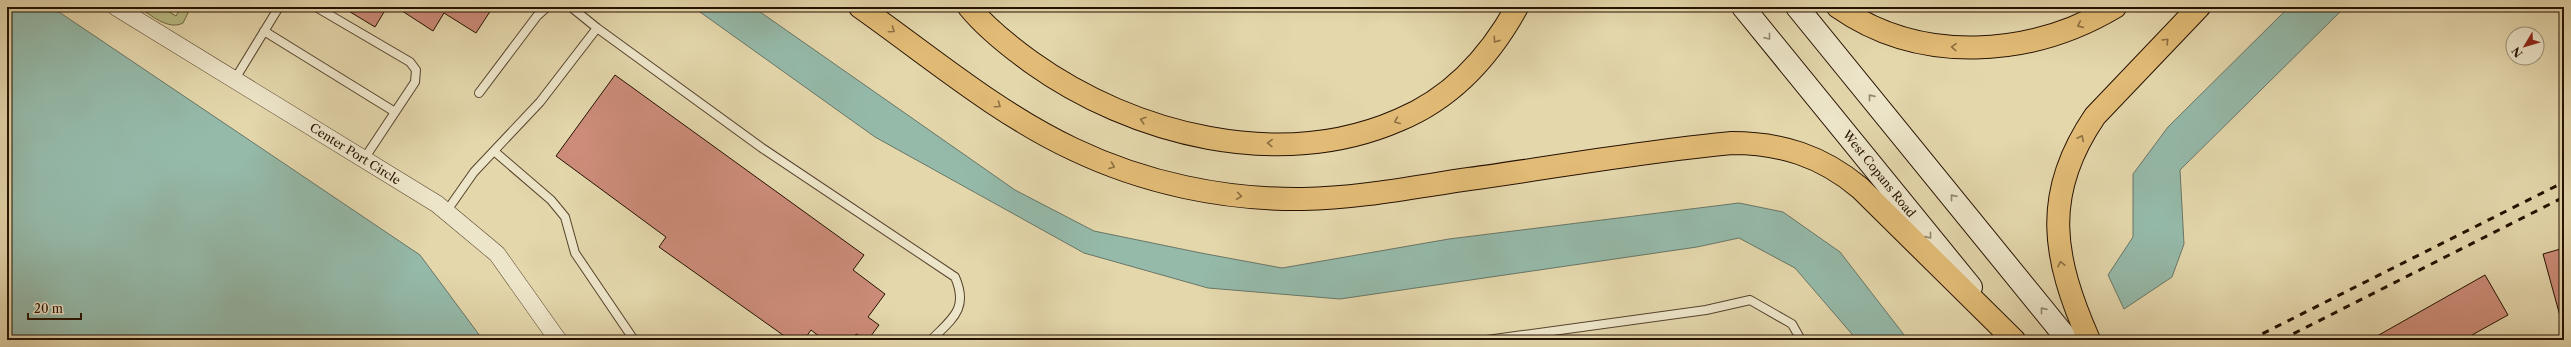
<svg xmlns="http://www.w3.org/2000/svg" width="2571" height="347" viewBox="0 0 2571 347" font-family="'Libre Caslon Text',serif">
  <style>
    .green { fill: #babd85; stroke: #706742 }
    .water { fill: #95baaa; stroke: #687666 }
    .building { fill: #cc8c79; stroke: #251100 }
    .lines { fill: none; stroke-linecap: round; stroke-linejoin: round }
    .lane-casing { stroke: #55422b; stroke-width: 10 }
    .street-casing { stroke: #55422b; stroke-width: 18 }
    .secondary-casing { stroke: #251100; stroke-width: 24 }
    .highway-casing { stroke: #251100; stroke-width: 24 }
    .lane { stroke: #ede5c9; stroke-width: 8 }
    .street { stroke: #ede5c9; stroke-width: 17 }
    .secondary { stroke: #ede5c9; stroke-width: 22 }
    .highway { stroke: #e2bc76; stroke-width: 22 }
    .rail { stroke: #251100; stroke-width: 3; stroke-dasharray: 7 7; stroke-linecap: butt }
    .oneway { stroke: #8d6f41 }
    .oneway2 { stroke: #93866f }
    .labels { text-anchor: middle; stroke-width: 3.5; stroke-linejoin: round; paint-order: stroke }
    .street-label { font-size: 12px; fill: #251100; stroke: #ede5c9 }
  </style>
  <rect width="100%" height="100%" fill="#e4d7ac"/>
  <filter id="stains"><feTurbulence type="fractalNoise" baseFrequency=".005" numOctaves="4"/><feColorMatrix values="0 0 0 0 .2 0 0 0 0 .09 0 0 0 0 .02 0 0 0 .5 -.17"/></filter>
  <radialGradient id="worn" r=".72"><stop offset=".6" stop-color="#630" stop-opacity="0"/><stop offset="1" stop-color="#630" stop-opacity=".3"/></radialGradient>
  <path class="green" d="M138,7H161L176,16L181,7H186L188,13L183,23C168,31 150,14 138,7Z"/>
  <path class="water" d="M7,7H30L59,12L420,255L483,340H7Z
    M693,7H753L1015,190L1094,231L1201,253L1282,268L1449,239L1739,203L1783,212L1840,252L1908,340H1857L1795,268L1739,238L1697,247L1340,299L1208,288L1084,253L875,137Z
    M2289,7H2345L2180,170L2184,244L2172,277L2124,309L2108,275L2133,237V174L2168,127Z"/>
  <path class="building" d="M342,7H387L375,27Z
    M396,7H493L476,33L444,13L433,31Z
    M615,75L864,255L853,270L885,294L868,317L879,325L868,340L856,334L852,340H824L811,330L804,340H790L659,247L666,237L556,156Z
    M2564,248V315L2560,316L2543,254Z
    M2485,275L2508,315L2463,340H2370Z"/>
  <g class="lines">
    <g class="lane-casing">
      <path id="lane" d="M316,7L410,62L416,70L415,82L364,159
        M571,7L597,28
        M264,31L395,112
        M235,79L279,7
        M479,93L537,16L547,7
        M494,151L551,200L565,217L575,253L634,340
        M446,212L474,172L540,102L597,28L762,148L955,277C969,309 952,319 931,340
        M1487,340L1706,310L1750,300L1792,324L1801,340"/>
    </g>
    <g class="street-casing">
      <path id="street" d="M116,7L437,204L497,254L558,340"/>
    </g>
    <g class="secondary-casing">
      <path id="secondary" d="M1743,7L1971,287
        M1797,7L2068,340"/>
    </g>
    <g class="highway-casing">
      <path id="highway" d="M860,7C928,55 998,114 1073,149C1144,183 1224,200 1303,199C1359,198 1414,187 1469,179C1557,167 1644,151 1732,143C1781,143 1822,156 1860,188L2014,340
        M969,7C986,28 1009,46 1031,62C1133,135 1280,172 1399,120C1452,98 1490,56 1517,7
        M1838,7C1921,65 2031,57 2115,7
        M2089,340C2053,258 2041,195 2095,116L2199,7"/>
    </g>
    <use href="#lane" class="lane"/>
    <use href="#street" class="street"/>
    <use href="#secondary" class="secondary"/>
    <use href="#highway" class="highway"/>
    <path class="rail" d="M2250,340L2564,182
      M2281,340L2564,197"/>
  </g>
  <defs><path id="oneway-chevron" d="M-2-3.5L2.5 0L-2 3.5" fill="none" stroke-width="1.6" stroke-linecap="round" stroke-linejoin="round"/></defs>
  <g class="oneway">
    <use href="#oneway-chevron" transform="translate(2080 25) rotate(156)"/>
    <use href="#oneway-chevron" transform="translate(892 30) rotate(35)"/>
    <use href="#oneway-chevron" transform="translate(1496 40) rotate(125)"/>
    <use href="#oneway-chevron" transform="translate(2166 41) rotate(-46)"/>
    <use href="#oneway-chevron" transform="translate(1954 47) rotate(-177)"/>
    <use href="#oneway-chevron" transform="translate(998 105) rotate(35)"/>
    <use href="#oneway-chevron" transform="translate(1143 120) rotate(-162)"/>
    <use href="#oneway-chevron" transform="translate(1397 121) rotate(157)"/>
    <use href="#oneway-chevron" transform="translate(2081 138) rotate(-63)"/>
    <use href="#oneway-chevron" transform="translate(1270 143) rotate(-178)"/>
    <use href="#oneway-chevron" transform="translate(1112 166) rotate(21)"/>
    <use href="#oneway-chevron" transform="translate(1239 196) rotate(8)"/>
    <use href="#oneway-chevron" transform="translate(2061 264) rotate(-102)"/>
  </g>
  <g class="oneway2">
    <use href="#oneway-chevron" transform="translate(1768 37) rotate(51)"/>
    <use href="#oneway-chevron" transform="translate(1871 97) rotate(-129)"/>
    <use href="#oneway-chevron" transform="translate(1953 197) rotate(-129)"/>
    <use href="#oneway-chevron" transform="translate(1929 236) rotate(51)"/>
    <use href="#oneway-chevron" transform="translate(2043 310) rotate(-129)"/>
  </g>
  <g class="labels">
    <g class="street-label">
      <text transform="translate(355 154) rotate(32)" y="4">Center Port Circle</text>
      <text transform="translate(1879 174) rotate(51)" y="4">West Copans Road</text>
    </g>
  </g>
  <rect width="2571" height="347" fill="none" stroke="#e4d7ac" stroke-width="24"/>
  <rect x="8" y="8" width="2555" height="331" fill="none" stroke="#251100" stroke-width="2"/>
  <rect x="12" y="12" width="2547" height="323" fill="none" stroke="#251100"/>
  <g transform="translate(2525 46) rotate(232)"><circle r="19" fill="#ede5c9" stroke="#9d9079"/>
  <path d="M0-3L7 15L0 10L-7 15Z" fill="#8f2418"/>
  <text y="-6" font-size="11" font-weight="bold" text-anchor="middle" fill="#251100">N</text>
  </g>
  <path d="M28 313v6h53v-6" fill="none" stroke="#251100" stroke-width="2"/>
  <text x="34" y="313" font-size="12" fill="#251100" stroke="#ede5c9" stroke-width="3" paint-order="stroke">20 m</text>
  <rect width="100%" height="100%" filter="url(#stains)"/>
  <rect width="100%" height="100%" fill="url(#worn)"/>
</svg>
